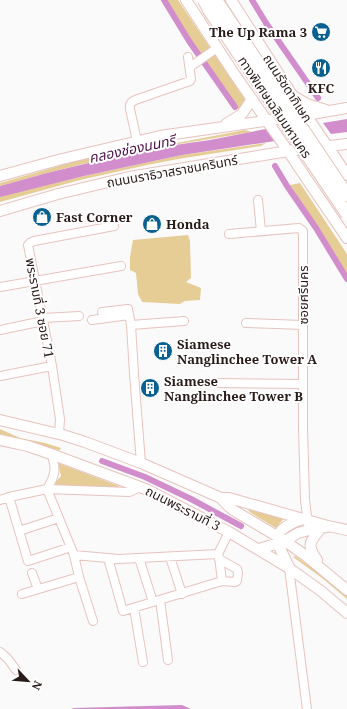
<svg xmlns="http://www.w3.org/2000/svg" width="347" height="709" viewBox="0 0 347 709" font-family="'Noto Serif','Noto Sans Thai',serif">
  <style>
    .green { fill: #e6cd96 }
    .water { fill: #d28dcc }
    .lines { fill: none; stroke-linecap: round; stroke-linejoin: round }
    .canal { stroke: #d28dcc; stroke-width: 6 }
    .minor-casing { stroke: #e7c3be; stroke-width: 10 }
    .major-casing { stroke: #e7c3be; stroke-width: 12 }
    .minor { stroke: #fff; stroke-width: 8 }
    .major { stroke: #fff; stroke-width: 10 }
    .highway-bridge-casing { stroke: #e7c3be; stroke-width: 14; stroke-linecap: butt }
    .highway-bridge { stroke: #fff; stroke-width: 12 }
    .labels { text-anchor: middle; stroke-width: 4; stroke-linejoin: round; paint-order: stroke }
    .poi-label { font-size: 13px; font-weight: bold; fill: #281b19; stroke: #fff; text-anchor: start }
    .street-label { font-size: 13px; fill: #281b19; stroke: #fff }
    .water-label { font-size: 14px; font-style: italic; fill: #4d104b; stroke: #fff }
  </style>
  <rect width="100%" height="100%" fill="#fafafa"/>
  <path class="green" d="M166,0H178L246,101L239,110L199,54Z
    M245,130L252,132C221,137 191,142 161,147C107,157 53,171 0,186V183L83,159L142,148L182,142Z
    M266,143L261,146L178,159L147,165L80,180L0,202V197L5,195L84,176L182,155Z
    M300,183L347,254V277L310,216L290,185Z
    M188,235L190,241L191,278L186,282L201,288L200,300L185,301L180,304L142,302L138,294L136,273L130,270V257L133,240Z
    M0,429L20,438L45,443L61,448L60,450H58L0,434Z
    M58,463L119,486L120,488L58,486L54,484L61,476Z
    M247,509L285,517L276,528L251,513Z
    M295,556L318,572L347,595V599L322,578L293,557Z"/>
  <path class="water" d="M347,119V132L331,134L323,123Z
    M266,129L275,141L182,155L84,176L0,197V186L47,173L105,159L161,147L210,140Z
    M182,705L191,709H71L74,708Z"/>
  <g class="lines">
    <path class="canal" d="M164,0L189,41L235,107
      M252,0L266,23L318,98
      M275,166L287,186L316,228L347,279
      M102,461L145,477L191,499L241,526"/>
    <g class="minor-casing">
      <path id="minor" d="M190,67L217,48
        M137,141L130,109C129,103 132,101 138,99L190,81L191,79L188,57
        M258,200L261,231
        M229,234L299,228L303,231V427L305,500L308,524
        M0,287L121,266
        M102,312L128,309L131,325L134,374L141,463
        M43,318L79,316
        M92,320L129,315
        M246,323L303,325
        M131,325L184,321
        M0,330L43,321
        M0,376L52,366
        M218,383L303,384
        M59,434L60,419L52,366L28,245L30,243L34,241L114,226
        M47,489L74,555L79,577L93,621
        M47,489C55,476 57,468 51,454
        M9,497L28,561L71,547
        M0,500L9,497L47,489L129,492L140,487
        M19,531L59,518
        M218,554L229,532
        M74,555L119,559L218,554
        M170,557L182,594
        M219,557L222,581
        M108,558L123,611L222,581L235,582L237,581L238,573L237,569L219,559
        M139,558L153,602
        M289,568L307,709
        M32,573L38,589
        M22,594L79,577
        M160,600L168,660
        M134,608L143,662
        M0,652L8,659L16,670"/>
    </g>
    <g class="major-casing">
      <path id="major" d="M186,0L235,75L288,151L306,178L347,238
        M231,0L293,96L347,175
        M295,97L307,104L326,110
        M226,124L242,114L252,99
        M0,176L62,159L160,136L306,115L347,108
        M0,211L58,194L129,177L288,151L347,144
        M0,420L63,435L85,442L141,463L221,498L226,504L233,510L285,541L306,556L347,590
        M0,440L28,446L51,454L148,490L229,532L289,568L321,591L347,613
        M221,498H229L328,526L347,530
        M259,549L285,541L298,533L309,530L326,527
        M317,560C306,544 310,542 321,528
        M289,567C276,540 268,532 302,519"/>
    </g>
    <use href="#minor" class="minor"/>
    <use href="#major" class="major"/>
    <g class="highway-bridge-casing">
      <path id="highway-bridge" d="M204,0L209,10L347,214
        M216,0L347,195"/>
    </g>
    <use href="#highway-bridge" class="highway-bridge"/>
  </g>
  <defs>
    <g id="supermarket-disc" transform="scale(1)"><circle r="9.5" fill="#096091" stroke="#fff"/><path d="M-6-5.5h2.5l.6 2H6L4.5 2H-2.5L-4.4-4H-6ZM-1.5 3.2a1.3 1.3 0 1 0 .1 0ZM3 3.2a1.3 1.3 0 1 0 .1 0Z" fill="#fff"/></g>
    <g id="restaurant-disc" transform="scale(1)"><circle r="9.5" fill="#096091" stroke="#fff"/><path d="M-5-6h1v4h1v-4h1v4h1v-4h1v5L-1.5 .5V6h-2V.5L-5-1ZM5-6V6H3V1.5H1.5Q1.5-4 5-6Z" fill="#fff"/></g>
    <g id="shop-disc" transform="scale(1)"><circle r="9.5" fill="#096091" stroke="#fff"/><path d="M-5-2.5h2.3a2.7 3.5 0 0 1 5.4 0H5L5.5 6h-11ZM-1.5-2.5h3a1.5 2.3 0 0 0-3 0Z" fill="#fff"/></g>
    <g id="building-disc" transform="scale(1)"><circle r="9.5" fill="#096091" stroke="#fff"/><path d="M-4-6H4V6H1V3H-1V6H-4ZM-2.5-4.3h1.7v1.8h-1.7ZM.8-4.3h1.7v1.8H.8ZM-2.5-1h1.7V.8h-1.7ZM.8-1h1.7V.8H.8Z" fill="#fff"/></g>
  </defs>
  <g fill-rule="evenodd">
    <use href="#supermarket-disc" x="321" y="32"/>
    <use href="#restaurant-disc" x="321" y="68"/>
    <use href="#shop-disc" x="42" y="217"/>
    <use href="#shop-disc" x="152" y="224"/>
    <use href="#building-disc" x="163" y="351"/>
    <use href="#building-disc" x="150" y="388"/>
  </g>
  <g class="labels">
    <g class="poi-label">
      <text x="307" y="37" text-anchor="end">The Up Rama 3</text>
      <text x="321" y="93" text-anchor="middle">KFC</text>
      <text x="56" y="222">Fast Corner</text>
      <text x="166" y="229">Honda</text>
      <text x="177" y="349">Siamese<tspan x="177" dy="15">Nanglinchee Tower A</tspan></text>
      <text x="164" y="386">Siamese<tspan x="164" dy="15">Nanglinchee Tower B</tspan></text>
    </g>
    <g class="street-label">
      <text transform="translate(288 88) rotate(57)" y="5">ถนนรัชดาภิเษก</text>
      <text transform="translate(275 107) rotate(56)" y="5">ทางพิเศษเฉลิมมหานคร</text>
      <text transform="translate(172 171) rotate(-10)" y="5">ถนนนราธิวาสราชนครินทร์</text>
      <text transform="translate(303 295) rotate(-90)" y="5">ซอยศรีนคร</text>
      <text transform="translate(40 308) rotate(79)" y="5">พระรามที่ 3 ซอย 71</text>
      <text transform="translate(183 508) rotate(27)" y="5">ถนนพระรามที่ 3</text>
    </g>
    <g class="water-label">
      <text transform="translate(132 149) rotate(-12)" y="5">คลองช่องนนทรี</text>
    </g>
  </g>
  <g transform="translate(28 681) rotate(116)" stroke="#ffffff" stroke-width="3" paint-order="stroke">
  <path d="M0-3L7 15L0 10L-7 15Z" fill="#281b19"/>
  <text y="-6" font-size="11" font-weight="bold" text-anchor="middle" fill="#281b19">N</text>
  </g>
</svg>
